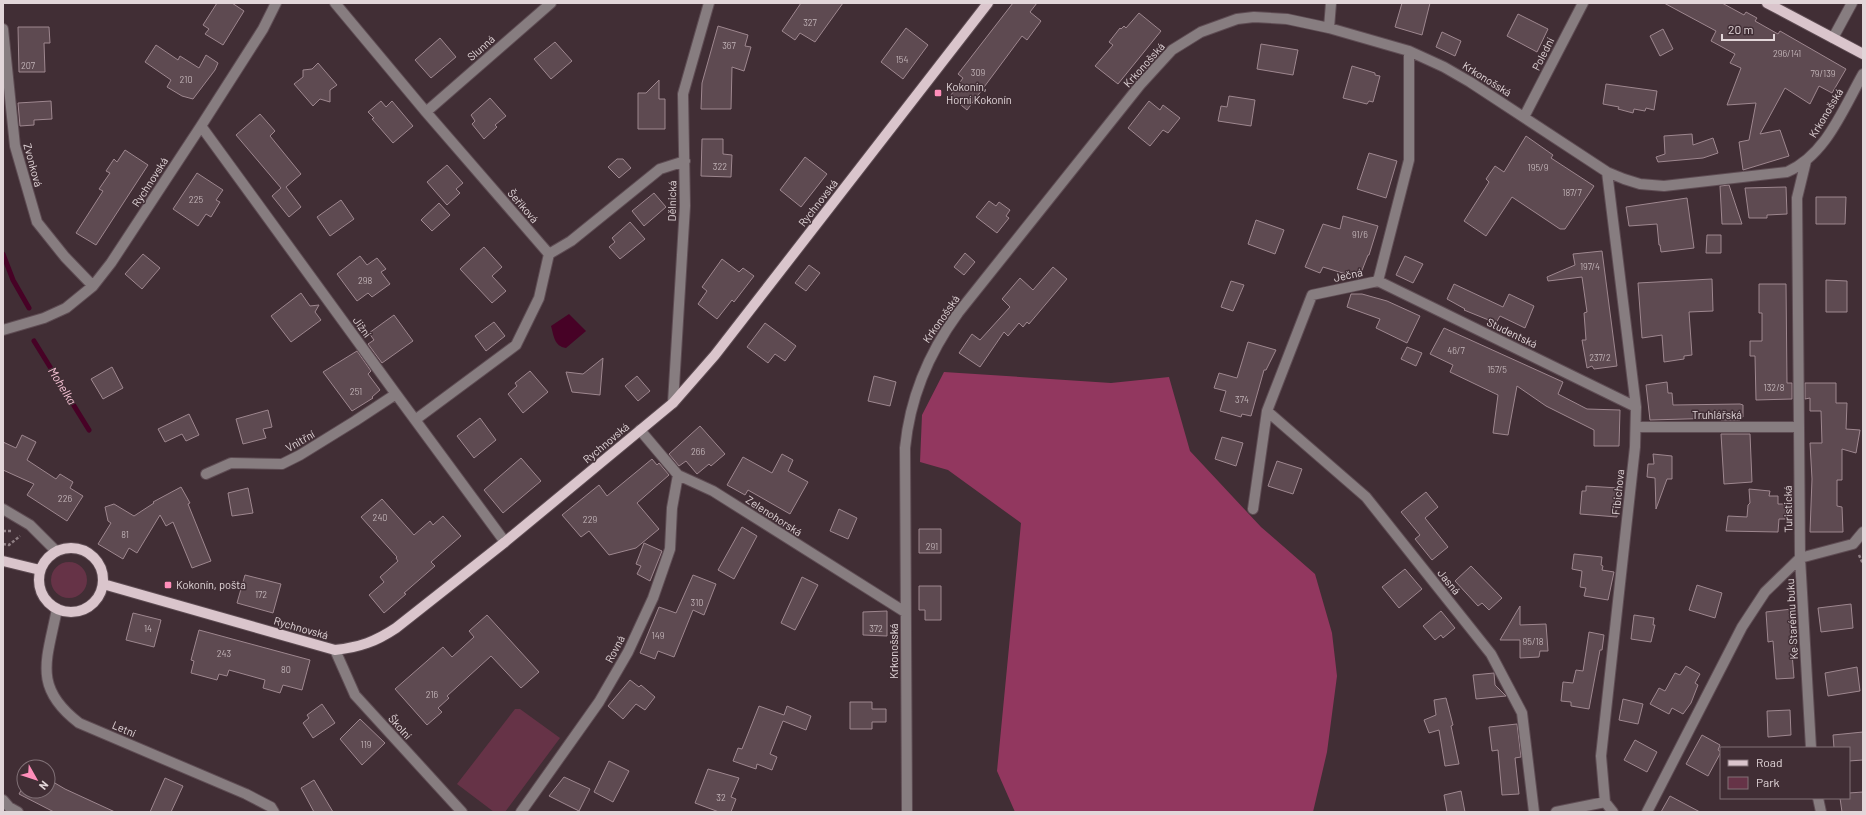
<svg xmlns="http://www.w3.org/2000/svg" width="1866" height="815" viewBox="0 0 1866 815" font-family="Barlow,sans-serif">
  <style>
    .green { fill: #663347 }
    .forest { fill: #92375f }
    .water { fill: #470226 }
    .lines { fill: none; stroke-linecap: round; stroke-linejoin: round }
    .stream { stroke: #470226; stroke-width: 5 }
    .building { fill: #5e4a51; stroke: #9e878f }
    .minor-casing { stroke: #5e4c53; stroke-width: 12 }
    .major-casing { stroke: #5e4c53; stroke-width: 12 }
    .path { stroke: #8d7d82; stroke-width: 2.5; stroke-dasharray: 3 2; stroke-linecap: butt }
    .minor { stroke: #877d80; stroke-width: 10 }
    .major { stroke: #dac5cc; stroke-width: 10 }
    .poi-dot { fill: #ff8eba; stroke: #412e35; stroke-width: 1.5 }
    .labels { text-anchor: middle; stroke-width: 3; stroke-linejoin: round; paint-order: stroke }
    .number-label { font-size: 9px; fill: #c1b3b7 }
    .street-label { font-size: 11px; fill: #e2d6d9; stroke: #412e35 }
    .poi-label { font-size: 11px; fill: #e2d6d9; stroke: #412e35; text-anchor: start }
    .water-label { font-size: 12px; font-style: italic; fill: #f8c4d6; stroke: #412e35 }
  </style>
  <rect width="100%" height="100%" fill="#412e35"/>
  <path class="green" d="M51 580a18 18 0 1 1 36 0a18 18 0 1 1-36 0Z
    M515,709H520L560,738L505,812H494L457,784Z"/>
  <path class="forest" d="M944,372L1111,383L1169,377L1190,451L1261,527L1315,574L1332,633L1337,676L1327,752L1313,812H1015L997,771L1021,523L948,470L920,462L922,415Z"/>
  <path class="water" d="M569,314L586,331L566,348C554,346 554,336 551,326Z"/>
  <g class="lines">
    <path class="stream" d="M3,254L13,280L29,308
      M34,341L89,430"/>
  </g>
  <path class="building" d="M217,3H232L244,11L223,45L205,34L209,29L203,25Z
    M801,3H843L815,42L800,33L795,40L782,31Z
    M1013,3H1037L1030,12L1041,21L1027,40L1022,36L967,110L951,97V95L963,78L958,74Z
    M1402,3H1430L1422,35L1395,27Z
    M1664,3H1722L1744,15L1746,12L1757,18L1755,21L1778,34L1780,31L1846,69L1832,93L1819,86L1810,104L1785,88L1760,134L1780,130L1789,156L1743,170L1739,142L1749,140L1756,103L1727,105L1741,68L1730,63L1735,54L1711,41L1716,31Z
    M1139,13L1161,31L1118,84L1095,66L1113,45L1109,42L1120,28L1121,29L1124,26L1126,28Z
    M1518,14L1548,29L1537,52L1507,36Z
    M718,26L748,35L745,46L751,47L744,71L732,67L731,109H701L702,83Z
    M18,27H49L50,43H44L45,72H19Z
    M906,28L928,45L903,79L881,62Z
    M1663,29L1673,49L1660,56L1650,36Z
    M1442,32L1461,41L1455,56L1436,47Z
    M440,38L456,57L431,78L415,60Z
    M555,42L572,61L551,79L534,59Z
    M1261,44L1298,50L1293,75L1257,69Z
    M156,45L178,60L180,56L199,68L206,55L218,63L215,70L193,99L182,96L167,87L171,80L145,62Z
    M318,63L337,85L330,90V102L320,99L313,106L294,84L303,77V70L312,69Z
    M1352,66L1375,73V75L1380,76L1373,102L1369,101L1367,104L1343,98Z
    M659,80V99H665V129H638V93H646Z
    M1606,84L1657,91L1654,110L1646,108L1645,111L1634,109L1633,113L1618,109L1619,107L1603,104Z
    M1229,96L1255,100L1251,126L1218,121L1221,106L1227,107Z
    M490,98L506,116L495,125L497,127L484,139L472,124L475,121L471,115Z
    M51,101L52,119L34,120V125L20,126L18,103Z
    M381,101L386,107L392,101L413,126L393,143L372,119L374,118L368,112Z
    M1149,101L1160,110L1163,105L1180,118L1168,133L1163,130L1150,146L1128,128Z
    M260,114L275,131L270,136L301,174L286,187L301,207L289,217L272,196L281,188L236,135Z
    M1692,134L1693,145L1713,138L1718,153L1703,158L1658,162L1656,157L1665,154L1664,136Z
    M1526,136L1553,155L1551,158L1594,186L1565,229H1560L1512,197L1486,236L1464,221L1489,182L1486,179L1495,166L1504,172Z
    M702,139H723V154L732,155L731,177L701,176Z
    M125,150L148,165L96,245L76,233L103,191L99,189L110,173L106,171L114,159L117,162Z
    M1369,153L1397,161L1386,198L1357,189Z
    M805,157L827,174L801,207L780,190Z
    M617,159H623L631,168L619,178L608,167Z
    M447,165L463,183L456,189L460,193L447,205L427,182Z
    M197,173L223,190L216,200L220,202L211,217L206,214L198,226L173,209Z
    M1729,185L1742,224H1722L1720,186Z
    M1786,187L1787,214L1767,215V218H1749L1745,188Z
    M654,193L666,207L644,226L632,211Z
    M1816,197H1846L1845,224H1816Z
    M1687,198L1694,248L1661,252L1660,245H1659L1657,224L1629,226L1626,207Z
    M341,200L354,219L330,236L317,217Z
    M989,201L996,206L999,202L1010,210L1006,216L1009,218L997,233L976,217Z
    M439,203L450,215L432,231L421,220Z
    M1343,216L1378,226L1369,255H1368L1359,278L1323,267L1320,273L1305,267L1323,224L1340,229Z
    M1256,220L1284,230L1275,254L1248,244Z
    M630,222L645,239L620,259L609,247L615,242L612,238Z
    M1707,235H1721V253H1706Z
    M484,247L502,267L492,276L506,291L492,303L460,269Z
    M1602,251L1617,366L1594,369L1592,366L1587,368L1582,340H1586L1584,313L1587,312L1582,277L1548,281L1547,277L1575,265L1573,254Z
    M965,253L975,262L964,275L954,267Z
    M143,254L160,268L142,289L125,274Z
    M360,256L367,265L377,258L386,269L381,272L390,284L372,297L368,293L357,301L337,274Z
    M1405,256L1423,264L1413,283L1396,275Z
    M722,259L739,272L743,268L754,276L734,302L732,300L717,319L698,304L707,291L702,287Z
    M809,265L820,273L806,291L795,283Z
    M1053,267L1067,279L1029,324L1027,322L1023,327L1019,323L1008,336L1004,332L980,367L959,353L972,334L980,340L1010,307L1002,299L1020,278L1033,290Z
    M1712,279L1713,311L1689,312L1692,355L1684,356V359L1664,362L1662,335L1642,338L1638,283Z
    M1826,280L1847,281V312H1826Z
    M1231,281L1244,285L1233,311L1221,307Z
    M1454,284L1503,307L1509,294L1534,306L1525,328L1500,316L1496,323L1464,310L1465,309L1447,299Z
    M1759,284H1786L1787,383H1792V399L1756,400L1755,356H1750V341H1762V313H1759Z
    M301,293L310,306L319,305L315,312L321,320L291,342L271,316Z
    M1351,294H1362L1387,301L1420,316L1407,343L1376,328L1380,319L1347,307Z
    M394,315L413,341L382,363L368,344L374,340L369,333Z
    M494,322L505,336L486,351L475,336Z
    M765,323L796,346L785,361L775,354L768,363L747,347Z
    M1444,328L1563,382L1558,394L1587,409L1620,410L1619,446H1594V430L1546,406L1517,386L1508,435L1493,433L1498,395L1450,372L1453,365L1430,354Z
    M1248,342L1276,350L1266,370H1264L1251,416L1242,414L1241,417L1220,411L1226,391L1214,388L1219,373L1237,378Z
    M1407,347L1422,353L1416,366L1401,359Z
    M357,351L371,371L368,374L380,390L372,397L373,398L352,411L323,372Z
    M603,358L600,395L572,392L566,372L583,374Z
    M112,367L123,388L103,399L91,379Z
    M530,371L548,392L523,413L508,394L517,386L515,383Z
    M637,376L650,391L638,401L625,386Z
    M874,376L896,382L890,406L868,401Z
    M1667,382L1668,393H1672L1673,405L1740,404L1743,405V417H1740V420H1721L1720,418L1650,420L1646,385Z
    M1805,383H1836V403H1847L1846,429L1860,430L1856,453L1842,449V480H1837V506L1842,507L1843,532H1810L1812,479L1810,443H1822L1821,411H1810V398L1805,399Z
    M268,410L272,427L263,429L266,438L243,444L236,419Z
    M189,414L199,435L186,441L182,434L165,442L158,429Z
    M480,418L496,440L474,458L457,436Z
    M700,426L725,454L711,466L709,464L697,474L686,461L679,466L669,454Z
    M1721,434H1750L1752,482L1724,484Z
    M22,435L36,442L27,460L56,479L60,474L73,482L70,488L83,496L67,521L27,495L34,484L3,470V442L16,448Z
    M1222,437L1243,443L1236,466L1215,459Z
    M782,454L793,460L788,471L808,482L790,514L748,490L745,495L727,485L743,457L772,473Z
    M1653,454L1672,456V479H1667L1656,509L1655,478L1647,477L1648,464H1654Z
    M521,458L541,481L503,513L484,490Z
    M652,459L657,465L659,463L669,475L637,503L659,529L636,548L609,555L589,531L581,537L562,515L599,485L607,496Z
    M1277,461L1302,469L1293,494L1268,486Z
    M1586,486L1619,488L1617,517L1580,514L1582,491H1586Z
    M181,487L190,503L188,504L211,561L192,568L173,522L166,526L160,515L137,553L129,548L123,559L98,544L111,523L108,521L105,507L114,504L134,516L154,503L153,502Z
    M248,488L253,513L232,516L228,493Z
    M1749,489L1770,491L1769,496H1778V504H1785L1786,519H1779L1778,532L1726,531L1728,516L1747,517L1748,505L1750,503Z
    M1426,492L1438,507L1425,518L1448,547L1432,560L1415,539L1420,535L1401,512Z
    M382,499L414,535L430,521L433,525L443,516L461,536L431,562L435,566L404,593L406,594L384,613L369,595L384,582L380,577L398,561L396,558L397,557L361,517Z
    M839,509L857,518L848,539L830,531Z
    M742,527L757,536L734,579L718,570Z
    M919,529H941V553H919Z
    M644,543L662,551L650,581L637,574L641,566L636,564Z
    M1574,554L1602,557L1601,565L1603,566L1602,570L1614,572L1608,600L1584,596L1586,588L1580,587L1582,571L1572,569Z
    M1471,566L1502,598L1489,610L1482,603L1478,606L1455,581Z
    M1405,569L1422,589L1399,608L1382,587Z
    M245,575L281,584L273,613L237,603Z
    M693,575L716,584L704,615L693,610L674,657L658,651L655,659L640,653L659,607L676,613Z
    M802,577L818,585L795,630L781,623Z
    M1697,585L1722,593L1715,618L1689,610Z
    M919,586H941V620H925V610H919Z
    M1851,604L1853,628L1821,632L1818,608Z
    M1520,606V625L1546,624L1548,651H1540L1539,657L1520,658V640H1500Z
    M1792,609L1796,652L1792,653L1794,678L1776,679L1773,641L1768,642L1766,612Z
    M887,611V636L863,635V612Z
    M1441,611L1455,628L1443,638L1441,635L1435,640L1423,626Z
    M133,613L161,620L154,647L126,640Z
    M487,615L539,672L521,688L491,656L447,696L449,698L438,708L442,712L427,725L395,689L443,647L452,657L474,637L469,631Z
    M1634,615L1654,618L1653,625H1655L1651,642L1631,639Z
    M199,630L310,660L302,690L283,685L280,693L263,688L265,680L229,670L227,676L219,674L217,680L191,673L194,661L191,660Z
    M1589,632L1604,635L1602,650H1600L1589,709L1571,706V702L1561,701L1563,682L1573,683L1576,670L1583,671Z
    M1686,666L1700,674L1695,683L1698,685L1691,703L1683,714L1672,708L1669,714L1650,704L1659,688L1665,691L1675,673L1680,675Z
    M1857,667L1860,691L1828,696L1825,673Z
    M1494,673L1495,685L1506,696L1476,699L1473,675Z
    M630,680L639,687L641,685L655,697L645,710L636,704L623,719L608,706Z
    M1446,698L1453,725L1451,726L1459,764L1445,766L1439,730L1429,733L1424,720L1436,715L1434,700Z
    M1623,699L1643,704L1638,724L1619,720Z
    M850,702H872V709H886V722H872V729H850Z
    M322,704L335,723L313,738L303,723L309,718L307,715Z
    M759,706L784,715L787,706L811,716L806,730L783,721L770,754L777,757L772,770L757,764L756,769L733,761L738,748L742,749Z
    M1790,710L1791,735L1768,737L1767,711Z
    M360,719L385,743L362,765L340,739Z
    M1517,724L1521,757L1515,758L1519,794L1502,795L1498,750L1492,751L1489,727Z
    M1863,732V760L1849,761V748H1834L1833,735Z
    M1702,735L1720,745L1718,750L1721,752L1708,776L1686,764Z
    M1635,740L1657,752L1647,772L1624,760Z
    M609,761L629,771L613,802L594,792Z
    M708,769L739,778L731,797L736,799L731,812H719L695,803Z
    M564,777L590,789L579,811L549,796Z
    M165,778L183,786L171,812H150Z
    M48,779L65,789L115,812H54L19,794L24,785V791H48Z
    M314,780L333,812H314L307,799L301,788Z
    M1461,791L1465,812H1447L1444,795Z
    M1863,792V812H1842L1840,798H1849V793Z
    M1670,796L1700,812H1661Z"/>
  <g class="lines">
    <g class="minor-casing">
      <path id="minor" d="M335,3L426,112L549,254L539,298L516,345L415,420
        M1329,28L1331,3
        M3,29L15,146L37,222L65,257L93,286
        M1833,38L1852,3
        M426,112L551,3
        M1524,117L1583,3
        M201,126L396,394L505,542
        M1806,161L1797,198L1799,427L1800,558L1811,748
        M1607,172L1636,407L1635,447L1601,756L1605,802L1613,812
        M549,254L571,241L660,169L685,161
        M1378,281L1636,407
        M1378,281L1409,160V51
        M3,330L44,318L66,308L93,286L111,263L201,126L263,29L276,3
        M673,403L685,206L683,94L709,3
        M1267,411L1366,497L1491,654L1522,713L1534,812
        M1636,427H1799
        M640,430L678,475L713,491L905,612
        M206,474L231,463L282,464L300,455L355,421L396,394
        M3,509L30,525L56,551
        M1253,509L1267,411L1312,295L1378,281
        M57,609C47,660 32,687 79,723L246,794L271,807L274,812
        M335,650L355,695L462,812
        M1818,798L1821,812
        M3,800L9,807L18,812
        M521,812L599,702L628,652L653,598L670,549L672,508L678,475
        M907,812L905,448C910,397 928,354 958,313L1140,85L1172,50L1201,32L1237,19L1254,17L1287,19L1329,28L1409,51L1444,67L1470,82L1607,172L1624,179L1640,184L1664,186L1787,172C1826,155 1843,109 1863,74
        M1556,812L1605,802
        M1647,812L1742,627L1765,592L1800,558L1853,544L1863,532"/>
    </g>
    <g class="major-casing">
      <path id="major" d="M1767,3L1863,54
        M39 580a32 32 0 1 1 64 0a32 32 0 1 1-64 0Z
        M3,561L40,570
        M103,584L335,650C360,647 375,642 396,628L505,542L673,403L715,355L988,3"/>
    </g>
    <path class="path" d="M3,531H11
      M3,544L9,545L20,536
      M1859,555L1863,564"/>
    <use href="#minor" class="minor"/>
    <use href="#major" class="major"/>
  </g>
  <g class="poi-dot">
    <rect x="934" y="89" width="8" height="8" rx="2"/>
    <rect x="164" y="581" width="8" height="8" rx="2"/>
  </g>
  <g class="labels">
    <g class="number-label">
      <text x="810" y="26">327</text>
      <text x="729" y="49">367</text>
      <text x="1787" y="57">296/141</text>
      <text x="902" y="63">154</text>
      <text x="28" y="69">207</text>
      <text x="978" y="76">309</text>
      <text x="1823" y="77">79/139</text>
      <text x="186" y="83">210</text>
      <text x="720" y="170">322</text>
      <text x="1538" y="171">195/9</text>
      <text x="1572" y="196">187/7</text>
      <text x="196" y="203">225</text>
      <text x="1360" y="238">91/6</text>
      <text x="1590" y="270">197/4</text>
      <text x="365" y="284">298</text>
      <text x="1456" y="354">46/7</text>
      <text x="1600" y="361">237/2</text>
      <text x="1497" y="373">157/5</text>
      <text x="1774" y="391">132/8</text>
      <text x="356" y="395">251</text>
      <text x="1242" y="403">374</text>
      <text x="698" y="455">266</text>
      <text x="65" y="502">226</text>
      <text x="380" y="521">240</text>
      <text x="590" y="523">229</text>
      <text x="125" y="538">81</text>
      <text x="932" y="550">291</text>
      <text x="261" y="598">172</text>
      <text x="697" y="606">310</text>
      <text x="148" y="632">14</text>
      <text x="876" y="632">372</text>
      <text x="658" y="639">149</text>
      <text x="1533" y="645">95/18</text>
      <text x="224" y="657">243</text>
      <text x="286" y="673">80</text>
      <text x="432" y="698">216</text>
      <text x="366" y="748">119</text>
      <text x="721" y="801">32</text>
    </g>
    <g class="street-label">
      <text transform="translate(481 48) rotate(-41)" y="4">Slunná</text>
      <text transform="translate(1543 54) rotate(-63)" y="4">Polední</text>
      <text transform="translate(1144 65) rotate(-48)" y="4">Krkonošská</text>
      <text transform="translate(1487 79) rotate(32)" y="4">Krkonošská</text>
      <text transform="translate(1826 113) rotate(-59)" y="4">Krkonošská</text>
      <text transform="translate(33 165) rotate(75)" y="4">Zvonková</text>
      <text transform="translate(150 182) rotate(-57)" y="4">Rychnovská</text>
      <text transform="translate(672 201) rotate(-89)" y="4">Dělnická</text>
      <text transform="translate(818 203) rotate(-52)" y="4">Rychnovská</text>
      <text transform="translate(523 206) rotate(49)" y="4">Šeříková</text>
      <text transform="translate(1348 275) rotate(-12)" y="4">Ječná</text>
      <text transform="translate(941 319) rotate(-55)" y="4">Krkonošská</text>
      <text transform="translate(362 327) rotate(54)" y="4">Jižní</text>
      <text transform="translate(1512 333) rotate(26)" y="4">Studentská</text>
      <text x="1717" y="419">Truhlářská</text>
      <text transform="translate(300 441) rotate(-30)" y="4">Vnitřní</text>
      <text transform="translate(606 443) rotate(-40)" y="4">Rychnovská</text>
      <text transform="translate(1618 492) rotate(-84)" y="4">Fibichova</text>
      <text transform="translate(1788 509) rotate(-91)" y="4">Turistická</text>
      <text transform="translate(774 516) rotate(33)" y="4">Zelenohorská</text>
      <text transform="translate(1449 582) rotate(51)" y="4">Jasná</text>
      <text transform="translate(1792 619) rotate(-93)" y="4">Ke Starému buku</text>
      <text transform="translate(301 628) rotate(16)" y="4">Rychnovská</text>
      <text transform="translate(615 649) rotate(-62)" y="4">Rovná</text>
      <text transform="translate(894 651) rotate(-90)" y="4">Krkonošská</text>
      <text transform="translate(400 727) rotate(48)" y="4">Školní</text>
      <text transform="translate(124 729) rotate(23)" y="4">Letní</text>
    </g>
    <g class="poi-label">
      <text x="946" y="91">Kokonín,<tspan x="946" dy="13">Horní Kokonín</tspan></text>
      <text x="176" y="589">Kokonín, pošta</text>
    </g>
    <g class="water-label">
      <text transform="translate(62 386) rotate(58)" y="4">Mohelka</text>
    </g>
  </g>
  <rect width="1866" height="815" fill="none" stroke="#e2d6d9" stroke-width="8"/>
  <rect x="1720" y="747" width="130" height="52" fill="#412e35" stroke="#817177"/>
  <rect x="1728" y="760" width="20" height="6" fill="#dac5cc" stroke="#817177"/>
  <text x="1756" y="767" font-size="12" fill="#e2d6d9">Road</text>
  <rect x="1728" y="777" width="20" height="12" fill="#663347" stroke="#817177"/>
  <text x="1756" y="787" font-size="12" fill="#e2d6d9">Park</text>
  <g transform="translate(36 779) rotate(129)"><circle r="19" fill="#412e35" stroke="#817177"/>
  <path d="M0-3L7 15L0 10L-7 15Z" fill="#ff8eba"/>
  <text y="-6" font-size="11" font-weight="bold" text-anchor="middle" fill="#e2d6d9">N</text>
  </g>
  <path d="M1722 34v6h52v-6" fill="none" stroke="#e2d6d9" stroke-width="2"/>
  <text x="1728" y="34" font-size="12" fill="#e2d6d9" stroke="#412e35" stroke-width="3" paint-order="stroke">20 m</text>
</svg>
